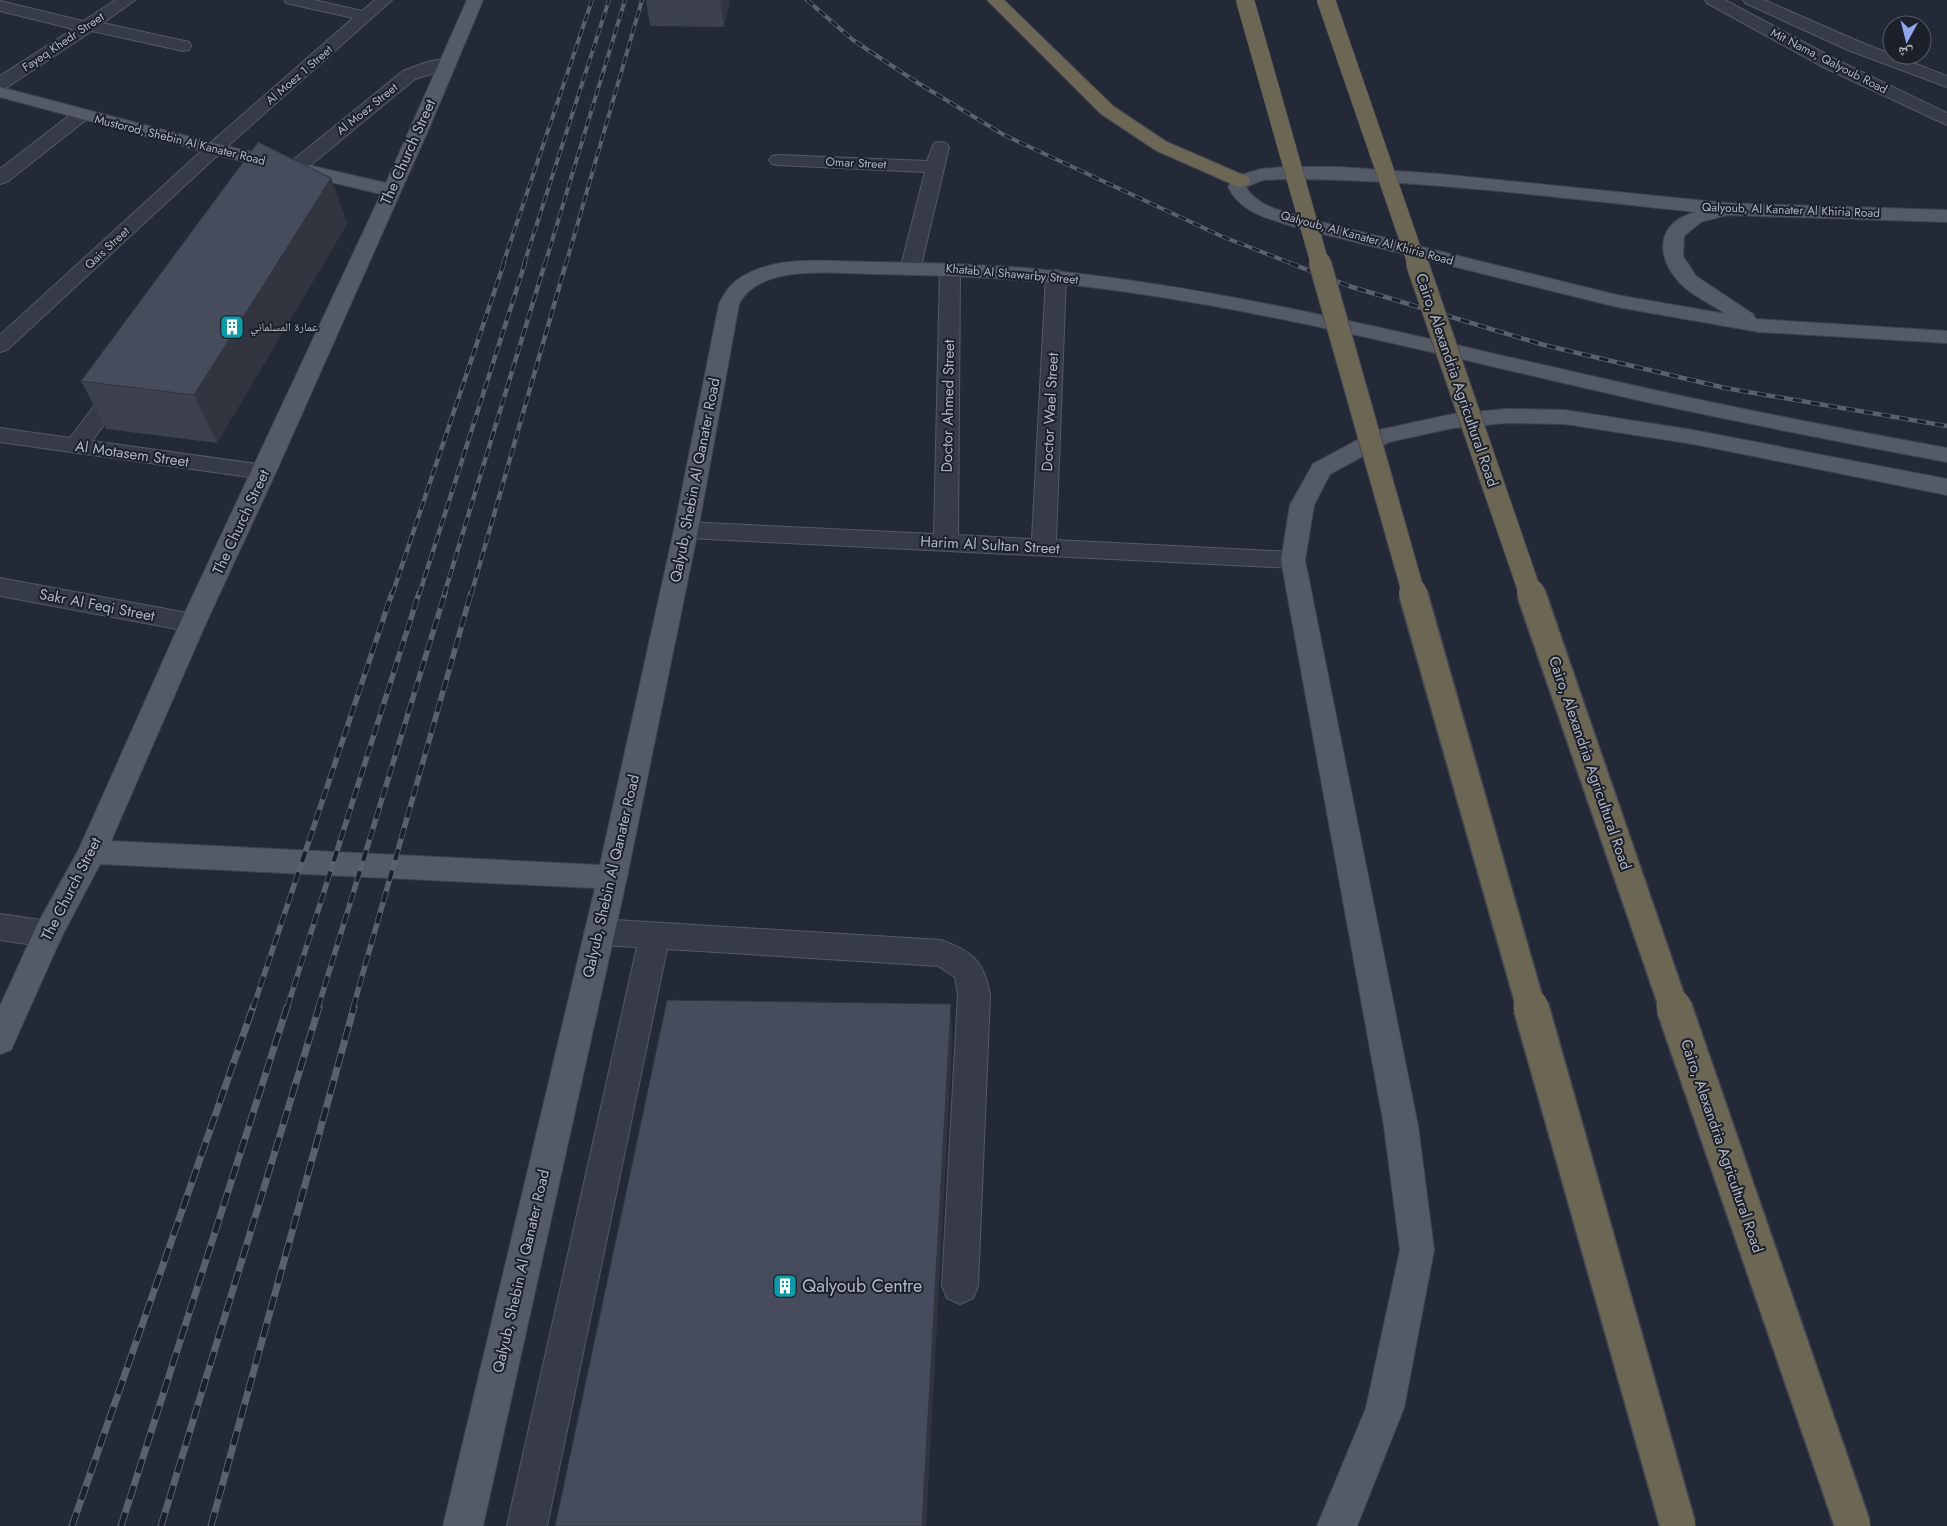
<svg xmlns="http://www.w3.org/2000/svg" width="1947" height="1526" viewBox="0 0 1947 1526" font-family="Jost,'Noto Naskh Arabic',sans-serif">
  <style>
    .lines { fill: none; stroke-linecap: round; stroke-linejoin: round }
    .minor-casing { stroke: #545964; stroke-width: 2 }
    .major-casing { stroke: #404450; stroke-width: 2 }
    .highway-casing { stroke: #414651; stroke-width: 2 }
    .minor { fill: #373b47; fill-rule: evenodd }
    .major { fill: #555a67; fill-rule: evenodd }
    .highway { fill: #6c6655; fill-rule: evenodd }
    .rail-far3-casing { stroke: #5b606f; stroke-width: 4 }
    .rail-far2-casing { stroke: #5b606f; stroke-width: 4.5 }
    .rail-far1-casing { stroke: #5b606f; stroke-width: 5.5 }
    .rail-casing { stroke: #5b606f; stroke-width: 7 }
    .rail-far3 { stroke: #1c202b; stroke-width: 2.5; stroke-dasharray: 8; stroke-linecap: butt }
    .rail-far2 { stroke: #1c202b; stroke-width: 3; stroke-dasharray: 9; stroke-linecap: butt }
    .rail-far1 { stroke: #1c202b; stroke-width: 4; stroke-dasharray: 11; stroke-linecap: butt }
    .rail { stroke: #1c202b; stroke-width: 5; stroke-dasharray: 14; stroke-linecap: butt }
    .highway-bridge-far3-casing { stroke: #414651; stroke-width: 19; stroke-linecap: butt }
    .highway-bridge-far2-casing { stroke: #414651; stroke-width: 24; stroke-linecap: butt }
    .highway-bridge-far1-casing { stroke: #414651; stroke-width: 31; stroke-linecap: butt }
    .highway-bridge-casing { stroke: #414651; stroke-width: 38; stroke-linecap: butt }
    .highway-bridge-far3 { stroke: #6c6655; stroke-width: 18 }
    .highway-bridge-far2 { stroke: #6c6655; stroke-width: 22 }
    .highway-bridge-far1 { stroke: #6c6655; stroke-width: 28 }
    .highway-bridge { stroke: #6c6655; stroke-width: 35 }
    .wall { fill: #3d414f }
    .shaded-wall { fill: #323540 }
    .building { fill: #474c5c; stroke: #323540 }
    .labels { text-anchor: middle; stroke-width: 4; stroke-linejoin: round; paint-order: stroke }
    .far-street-label { font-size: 12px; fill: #b1b6c3; stroke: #1c202b }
    .far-poi-label { font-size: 12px; fill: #b1b6c3; stroke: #1c202b; text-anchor: start }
    .street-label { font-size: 15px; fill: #b1b6c3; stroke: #1c202b }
    .near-poi-label { font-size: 18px; fill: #b1b6c3; stroke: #1c202b; text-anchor: start }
  </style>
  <rect width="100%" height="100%" fill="#232936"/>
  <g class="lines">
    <g class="minor-casing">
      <path id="minor" d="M116,0H135L103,23L189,42L191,46L189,50L183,51L92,31L6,88L0,89V76L73,29L0,11V1L83,21Z
        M284,0H314L362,11L375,0H392L220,153L7,350L0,352V335L208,145L353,18L286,3Z
        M1705,0H1725L1835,59L1947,113V125L1823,67L1707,3Z
        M1743,0H1764L1860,42L1947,76V87L1848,50L1745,3Z
        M447,58L453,59L455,63L453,67L415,79L301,173L294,175L287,173L285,169L287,165L403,71L427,62Z
        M81,110L87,111L90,115L87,119L7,182L0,184V169L75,111Z
        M940,142L946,143L949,147L921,266L918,270L911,272L904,270L901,266L925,172L778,165L772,164L769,160L772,156L778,155L927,161L934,143Z
        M950,263L957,265L960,269L958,535L1032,539L1046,276L1049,272L1056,270L1063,272L1066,276L1056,540L1293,552L1302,554L1305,560L1302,566L1293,568L686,538L678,536L674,530L678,524L686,522L934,534L940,269L943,265Z
        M121,379L129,381L132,386L92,441L264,465L272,467L276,472L272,477L264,479L0,442V428L70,438L113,381Z
        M0,578L193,614L202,617L206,623L202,629L193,632L0,596Z
        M0,914L48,921L59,925L63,934L59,943L48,947L0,940Z
        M599,919L941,940C972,951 984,961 990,995L978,1286L973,1298L960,1304L947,1298L942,1286L958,995L955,977L938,966L667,949L547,1526H507L637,947L599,945L588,941L584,932L588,923Z"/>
    </g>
    <g class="major-casing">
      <path id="major" d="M467,0H483L430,126L276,472L206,623L111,841L600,865L674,530L719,304C725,292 731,283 743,276C781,254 833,262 874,262C931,263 988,264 1045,270C1245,290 1440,343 1636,386C1739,409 1843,429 1947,448V462C1845,443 1743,423 1642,401C1444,357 1247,302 1045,282C989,277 934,275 877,274C838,274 760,262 739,304L698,530L627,877L483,1526H443L595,888L100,864L61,938L11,1050L0,1054V1006L37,925L79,849L180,623L381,194L208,153L0,97V87L217,144L386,183Z
        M1284,167H1339L1440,174L1726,203L1947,210V222L1727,215L1701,222L1684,236L1683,256L1696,276L1753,314L1756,319L1947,331V343L1759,332L1617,307L1295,227C1268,218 1242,214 1228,187L1234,177L1261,169ZM1284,179C1422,179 1559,198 1696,212C1656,222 1655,256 1680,283C1691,295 1713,305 1726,314L1617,295L1309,219C1287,212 1258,208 1246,187L1263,180Z
        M1506,409L1565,410L1693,430L1947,479V495L1693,444L1565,424L1506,423L1453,428L1389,442L1330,474L1314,505L1305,560L1418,1126L1434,1250L1404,1408L1357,1526H1317L1366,1408L1400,1250L1384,1126L1281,560L1290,505L1313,464L1374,431L1453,414Z"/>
    </g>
    <g class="highway-casing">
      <path id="highway" d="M987,0H1004L1113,106L1167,142L1248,177L1250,181L1248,185L1241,187L1234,185L1155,150L1101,114Z"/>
    </g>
    <use href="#minor" class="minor"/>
    <use href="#major" class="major"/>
    <use href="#highway" class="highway"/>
    <g class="rail-far3-casing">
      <path id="rail-far3" d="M807,0L853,40L918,83L1004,135L1221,236L1293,264
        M503,264L592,0
        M524,264L609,0
        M545,264L625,0
        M566,264L642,0"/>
    </g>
    <g class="rail-far2-casing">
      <path id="rail-far2" d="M1290,263L1349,286L1544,345L1725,388L1947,426
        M392,595L504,263
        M419,595L525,263
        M444,595L545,263
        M471,595L566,263"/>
    </g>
    <g class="rail-far1-casing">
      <path id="rail-far1" d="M253,1008L392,593
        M287,1008L419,593
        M318,1008L445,593
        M353,1008L471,593"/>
    </g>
    <g class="rail-casing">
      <path id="rail" d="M72,1526L253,1007
        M121,1526L287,1007
        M161,1526L319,1007
        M211,1526L354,1007"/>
    </g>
    <use href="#rail-far3" class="rail-far3"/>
    <use href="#rail-far2" class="rail-far2"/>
    <use href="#rail-far1" class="rail-far1"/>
    <use href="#rail" class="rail"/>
    <g class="highway-bridge-far3-casing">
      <path id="highway-bridge-far3" d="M1245,0L1320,264
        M1326,0L1417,264"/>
    </g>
    <g class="highway-bridge-far2-casing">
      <path id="highway-bridge-far2" d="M1320,263L1414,595
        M1417,263L1531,595"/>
    </g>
    <g class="highway-bridge-far1-casing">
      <path id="highway-bridge-far1" d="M1413,593L1531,1008
        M1531,593L1674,1008"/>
    </g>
    <g class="highway-bridge-casing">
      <path id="highway-bridge" d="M1531,1007L1678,1526
        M1674,1007L1853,1526"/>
    </g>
    <use href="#highway-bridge-far3" class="highway-bridge-far3"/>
    <use href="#highway-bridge-far2" class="highway-bridge-far2"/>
    <use href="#highway-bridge-far1" class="highway-bridge-far1"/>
    <use href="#highway-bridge" class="highway-bridge"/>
  </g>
  <path class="wall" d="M646,0H730L724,27L650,26Z
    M331,178L347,224L217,443L106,429L81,381Z"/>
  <path class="shaded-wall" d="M720,0H730L724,27Z
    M331,178L347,224L217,443L194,395Z
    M951,1004L952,1047L926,1526H922Z"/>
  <path class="building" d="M258,142L331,178L194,395L81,381Z
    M667,1000L951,1004L922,1526H555Z"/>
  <defs>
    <g id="building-square" transform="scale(1.25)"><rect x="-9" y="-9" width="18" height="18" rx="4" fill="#0f9aa8" stroke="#1c202b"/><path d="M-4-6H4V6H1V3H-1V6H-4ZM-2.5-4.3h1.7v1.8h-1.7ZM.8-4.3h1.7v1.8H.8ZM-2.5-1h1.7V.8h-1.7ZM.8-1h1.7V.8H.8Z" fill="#fff"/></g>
  </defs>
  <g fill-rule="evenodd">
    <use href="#building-square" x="232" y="327"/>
    <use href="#building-square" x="785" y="1286"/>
  </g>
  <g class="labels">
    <g class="far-street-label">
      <text transform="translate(63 42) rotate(-34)" y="4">Fayeq Khedr Street</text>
      <text transform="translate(1829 61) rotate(27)" y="4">Mit Nama, Qalyoub Road</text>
      <text transform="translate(299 75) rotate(-41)" y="4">Al Moez 1 Street</text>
      <text transform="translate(367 109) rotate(-39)" y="4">Al Moez Street</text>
      <text transform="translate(180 140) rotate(14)" y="4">Mustorod, Shebin Al Kanater Road</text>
      <text transform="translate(856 163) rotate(3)" y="4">Omar Street</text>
      <text transform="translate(1791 210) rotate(2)" y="4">Qalyoub, Al Kanater Al Khiria Road</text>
      <text transform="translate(1367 238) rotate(15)" y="4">Qalyoub, Al Kanater Al Khiria Road</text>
      <text transform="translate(107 248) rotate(-43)" y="4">Qais Street</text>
      <text transform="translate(1012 274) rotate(5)" y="4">Khatab Al Shawarby Street</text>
    </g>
    <g class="far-poi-label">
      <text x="250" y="331">عمارة المسلماني</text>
    </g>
    <g class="street-label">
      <text transform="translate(408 152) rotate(-66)" y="5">The Church Street</text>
      <text transform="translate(1457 380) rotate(71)" y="5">Cairo, Alexandria Agricultural Road</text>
      <text transform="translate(948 406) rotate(-89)" y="5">Doctor Ahmed Street</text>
      <text transform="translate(1050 412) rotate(-87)" y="5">Doctor Wael Street</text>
      <text transform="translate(132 454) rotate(8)" y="5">Al Motasem Street</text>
      <text transform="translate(695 480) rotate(-79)" y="5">Qalyub, Shebin Al Qanater Road</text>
      <text transform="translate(241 522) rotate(-65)" y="5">The Church Street</text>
      <text transform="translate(990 545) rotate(3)" y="5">Harim Al Sultan Street</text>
      <text transform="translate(97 605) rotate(11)" y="5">Sakr Al Feqi Street</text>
      <text transform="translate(1590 763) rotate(71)" y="5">Cairo, Alexandria Agricultural Road</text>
      <text transform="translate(611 876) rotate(-77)" y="5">Qalyub, Shebin Al Qanater Road</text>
      <text transform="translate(71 889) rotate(-63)" y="5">The Church Street</text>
      <text transform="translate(1722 1146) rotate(71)" y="5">Cairo, Alexandria Agricultural Road</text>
      <text transform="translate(521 1271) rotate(-77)" y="5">Qalyub, Shebin Al Qanater Road</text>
    </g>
    <g class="near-poi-label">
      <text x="802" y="1292">Qalyoub Centre</text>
    </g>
  </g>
  <g transform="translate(1907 40) rotate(187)"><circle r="24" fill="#1c202b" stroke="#585c68"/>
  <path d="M0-4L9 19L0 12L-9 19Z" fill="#8fa5eb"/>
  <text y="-8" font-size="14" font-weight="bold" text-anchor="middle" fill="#b1b6c3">ش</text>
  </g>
</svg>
